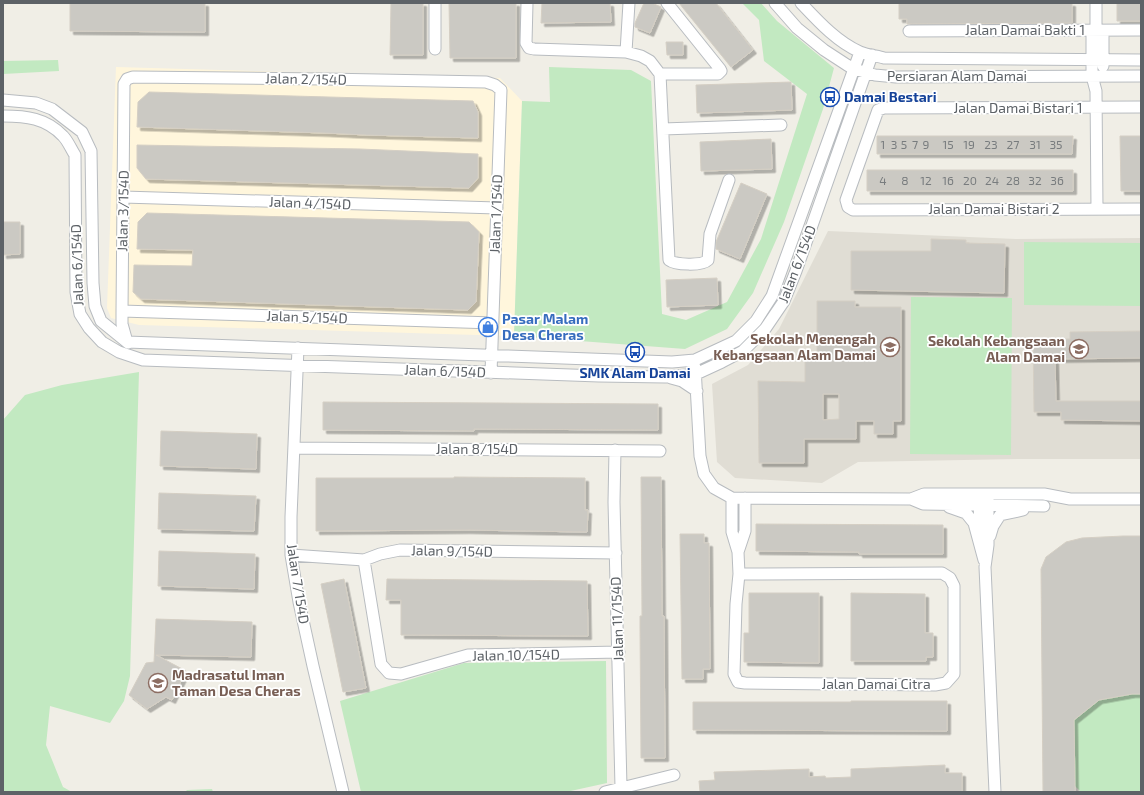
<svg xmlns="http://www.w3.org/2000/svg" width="1144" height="795" viewBox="0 0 1144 795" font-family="'Exo 2',sans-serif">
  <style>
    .commercial { fill: #fff6dc }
    .education { fill: #e0ddd4 }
    .green { fill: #c2e9c1 }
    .building { fill: #cbc9c3; stroke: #d5cfc4; fill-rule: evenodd; filter: url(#shadow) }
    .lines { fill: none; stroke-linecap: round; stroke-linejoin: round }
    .minor-casing { stroke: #b8bcc0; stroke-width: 13 }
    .minor { stroke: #fff; stroke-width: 11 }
    .labels { text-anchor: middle; stroke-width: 3.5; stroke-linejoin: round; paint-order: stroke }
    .number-label { font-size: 12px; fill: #787c7e }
    .street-label { font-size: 14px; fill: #5d6267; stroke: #fff }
    .transit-label { font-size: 14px; font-weight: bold; fill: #164399; stroke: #fff; text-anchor: start }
    .shop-label { font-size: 14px; font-weight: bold; fill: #366cbe; stroke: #fff; text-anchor: start }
    .education-label { font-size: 14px; font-weight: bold; fill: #785e54; stroke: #fff; text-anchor: end }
  </style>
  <defs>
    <filter id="shadow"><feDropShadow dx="3.5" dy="3.5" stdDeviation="0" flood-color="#0004"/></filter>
  </defs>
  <rect width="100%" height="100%" fill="#f0eee6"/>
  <path class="commercial" d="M116,67L500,78L522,101L514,336L139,325L111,318L107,308Z"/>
  <path class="education" d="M828,231L1016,239L1141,238V459H1017L858,462L822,483L735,478L717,462L712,384L748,365L779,329Z"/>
  <path class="green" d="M742,3H761L777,21L834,68L823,109L784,222L753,293L727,329L685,349L514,336L522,101L550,102L549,67L631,70L651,81L662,314L686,320L727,302L761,239L807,94L764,61L759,20Z
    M58,60L59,71L3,74V61Z
    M1024,242L1141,243V306L1024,305Z
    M911,297L1012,298L1011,455L910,454Z
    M139,372L130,676L124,701L110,723L50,706L46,745L63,787L72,792H3V420L25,395L62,385Z
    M606,661L607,783L566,792H361L340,701L464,663Z
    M1132,694H1141V792H1081L1075,786L1074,720L1099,700Z
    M212,789L213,792H185L187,790Z"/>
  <path class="building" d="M70,3H205V32L70,31Z
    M391,3H423V55H390Z
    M449,3H516V58H450Z
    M542,3H610L611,22L541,23Z
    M644,3H652L661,7L650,33L635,27V23Z
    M679,3H716L753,50L731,67Z
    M899,3H1072V23L907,24V19H899Z
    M1117,3H1141V21H1117Z
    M666,42H683V55H667Z
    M791,82L792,110L697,113L696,85Z
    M149,92L473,101L478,112V138L367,135L326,133L137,127L138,102Z
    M877,136H1073L1072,154H877Z
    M1120,136H1141V191H1121Z
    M771,139L772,169L701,171L700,142Z
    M137,145L360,149L478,154V178L469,188L146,179L137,168Z
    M867,170H1073V191H867Z
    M741,183L767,194L740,259L716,249V242Z
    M147,213L469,222L479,232L476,302L468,310L141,299L133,292L134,265L192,266L193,250L137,249L138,222Z
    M3,222H20V254L3,255Z
    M931,239L966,240V243L1005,244L1004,293L851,290V251H931Z
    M717,278L718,305L667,307L666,280Z
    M817,301H855V307H901V421H893V434H874V421H856V439H804V463H759L758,381L805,382V358H817ZM823,394H839V419L823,420Z
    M1141,331V358L1055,359L1056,401H1141V421L1061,420V412H1034L1033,339H1070V332Z
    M323,402L658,404V430L474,429V431L323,430Z
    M161,431L257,434L256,469L160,466Z
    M454,477L585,478V510H588L587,532L467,530L316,531V478H454Z
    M641,477H661L662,616H664L665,758H641L640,627V616H642Z
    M159,493L256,496L254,531L158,529Z
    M756,524L943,525V554H859V552L756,551Z
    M680,534H704V543H709L710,669H703V679H682Z
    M1123,536H1141V694H1132L1099,700L1074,720L1075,792H1043L1041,569L1046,557L1066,542L1082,538Z
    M159,551L255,554L254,589L158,586Z
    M344,579L366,688L343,692L321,584Z
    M387,579L587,581L588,636L401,635V600H386Z
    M749,593H819V663L744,662V633H749Z
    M851,593L925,594V633H933V657H926V661H851Z
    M156,619L252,622L251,657L156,655L186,671L172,700L166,697L147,709L129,695L146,663L154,662Z
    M851,701H947V731L693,730V702H851Z
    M945,765V773H962V792H700L699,781L715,780L714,772L809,769V777L825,776L826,778L851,777V769Z"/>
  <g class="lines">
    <g class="minor-casing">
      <path id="minor" d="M435,3V49
        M527,3L526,43L529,48L534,49L626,52L641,56L650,61L660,74L669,260C675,265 702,266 708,260L710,234L729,180
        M775,3L797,28L824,50L847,65L854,69L875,75L896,77L1141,76
        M801,3C818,21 837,42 860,52C867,55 877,56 884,58L1141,60
        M1096,3V30L1092,34V76L1096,91L1097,209
        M1096,30L1103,34V66
        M909,31L1141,30
        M626,52L629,3
        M660,74H718L721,71L720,69L667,3
        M3,100L36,103L52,109L82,132L91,151L93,283L95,306L101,321L128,343
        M1141,107L884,108L878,110L846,200L848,207L853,210L1141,209
        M3,116C26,116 46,118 63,136C68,141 71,149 75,155L76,292L80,314L89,328L102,342L119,352L143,360L599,376L665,377L696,374L722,362L743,351L765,329L784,301L796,271L872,55
        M663,129L781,125
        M123,197L497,208
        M122,311L493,323
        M127,342L672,362L695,360L736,341L756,321L772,296L860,52
        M127,342L122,324V311L124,84L127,79L133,77L325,79L486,82L495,85L501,90L491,373
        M298,348L291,517V555L299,602L313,666L343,792
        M695,367L700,456L704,474L714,488L732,498L911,499L924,494H1044L1070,499H1141
        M671,378L682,381L697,391
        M294,448L660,451
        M615,450L614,502L621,787
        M988,494V545L985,567L995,792
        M732,498V532L738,552L739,574L736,604L734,674L738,682L745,683L935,685L946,683L954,674V586L950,578L942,573L739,574
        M979,498L980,532
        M911,499L923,504L1044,506
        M949,507L966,513L974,523L984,560
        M990,536L993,526L1000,515L1023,510
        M738,552L745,531V498
        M291,555L364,560L380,554L400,550L616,553
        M364,560L381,664L389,673L401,674L468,655L619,652
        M605,792L674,775"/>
    </g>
    <use href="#minor" class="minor"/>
  </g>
  <defs>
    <g id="bus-ring" transform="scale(1)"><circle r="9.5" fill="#fff" stroke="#1a4fb4" stroke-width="1.5"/><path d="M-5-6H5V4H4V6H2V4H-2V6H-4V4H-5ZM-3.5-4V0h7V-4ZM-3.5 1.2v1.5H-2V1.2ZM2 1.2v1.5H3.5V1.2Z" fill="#1a4fb4"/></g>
    <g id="shop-ring" transform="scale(1)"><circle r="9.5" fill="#fff" stroke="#3f7fe0" stroke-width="1.5"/><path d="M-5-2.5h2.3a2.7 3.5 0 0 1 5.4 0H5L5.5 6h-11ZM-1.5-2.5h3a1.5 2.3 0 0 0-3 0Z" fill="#3f7fe0"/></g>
    <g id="school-ring" transform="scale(1)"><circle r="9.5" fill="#fff" stroke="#8d6e63" stroke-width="1.5"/><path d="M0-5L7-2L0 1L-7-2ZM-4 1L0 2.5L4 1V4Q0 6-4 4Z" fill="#8d6e63"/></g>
  </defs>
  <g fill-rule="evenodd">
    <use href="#bus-ring" x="830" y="97"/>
    <use href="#shop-ring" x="488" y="327"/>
    <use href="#school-ring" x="890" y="347"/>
    <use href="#school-ring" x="1079" y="349"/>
    <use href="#bus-ring" x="635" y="352"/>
    <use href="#school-ring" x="158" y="683"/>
  </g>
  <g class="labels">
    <g class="number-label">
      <text x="883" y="149">1</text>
      <text x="894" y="149">3</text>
      <text x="904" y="149">5</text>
      <text x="915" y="149">7</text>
      <text x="926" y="149">9</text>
      <text x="948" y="149">15</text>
      <text x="969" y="149">19</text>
      <text x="991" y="149">23</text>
      <text x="1013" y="149">27</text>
      <text x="1035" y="149">31</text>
      <text x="1056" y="149">35</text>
      <text x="883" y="185">4</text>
      <text x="905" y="185">8</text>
      <text x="926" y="185">12</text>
      <text x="948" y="185">16</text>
      <text x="970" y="185">20</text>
      <text x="992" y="185">24</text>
      <text x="1013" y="185">28</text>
      <text x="1035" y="185">32</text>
      <text x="1057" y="185">36</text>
    </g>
    <g class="street-label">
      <text x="1025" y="35">Jalan Damai Bakti 1</text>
      <text x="957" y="81">Persiaran Alam Damai</text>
      <text transform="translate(306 79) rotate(1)" y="5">Jalan 2/154D</text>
      <text x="1018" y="113">Jalan Damai Bistari 1</text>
      <text transform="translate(310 203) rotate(2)" y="5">Jalan 4/154D</text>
      <text x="994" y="214">Jalan Damai Bistari 2</text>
      <text transform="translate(123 211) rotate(-89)" y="5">Jalan 3/154D</text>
      <text transform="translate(496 214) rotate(-88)" y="5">Jalan 1/154D</text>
      <text transform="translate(797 264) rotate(-69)" y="5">Jalan 6/154D</text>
      <text transform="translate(77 265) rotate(-92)" y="5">Jalan 6/154D</text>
      <text transform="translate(307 317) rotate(2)" y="5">Jalan 5/154D</text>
      <text transform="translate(445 371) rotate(2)" y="5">Jalan 6/154D</text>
      <text x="477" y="454">Jalan 8/154D</text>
      <text transform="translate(452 551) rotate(1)" y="5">Jalan 9/154D</text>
      <text transform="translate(298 584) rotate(81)" y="5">Jalan 7/154D</text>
      <text transform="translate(617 619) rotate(-92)" y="5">Jalan 11/154D</text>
      <text transform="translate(516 655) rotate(-1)" y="5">Jalan 10/154D</text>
      <text x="876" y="689">Jalan Damai Citra</text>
    </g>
    <g class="transit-label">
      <text x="844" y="102">Damai Bestari</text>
      <text x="635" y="378" text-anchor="middle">SMK Alam Damai</text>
    </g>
    <g class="shop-label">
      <text x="502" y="324">Pasar Malam<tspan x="502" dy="16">Desa Cheras</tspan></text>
    </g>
    <g class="education-label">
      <text x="876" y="344">Sekolah Menengah<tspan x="876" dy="16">Kebangsaan Alam Damai</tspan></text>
      <text x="1065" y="346">Sekolah Kebangsaan<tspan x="1065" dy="16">Alam Damai</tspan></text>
      <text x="172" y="680" text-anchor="start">Madrasatul Iman<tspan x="172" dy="16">Taman Desa Cheras</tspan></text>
    </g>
  </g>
  <rect width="1144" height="795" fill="none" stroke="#5d6267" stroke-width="8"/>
</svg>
